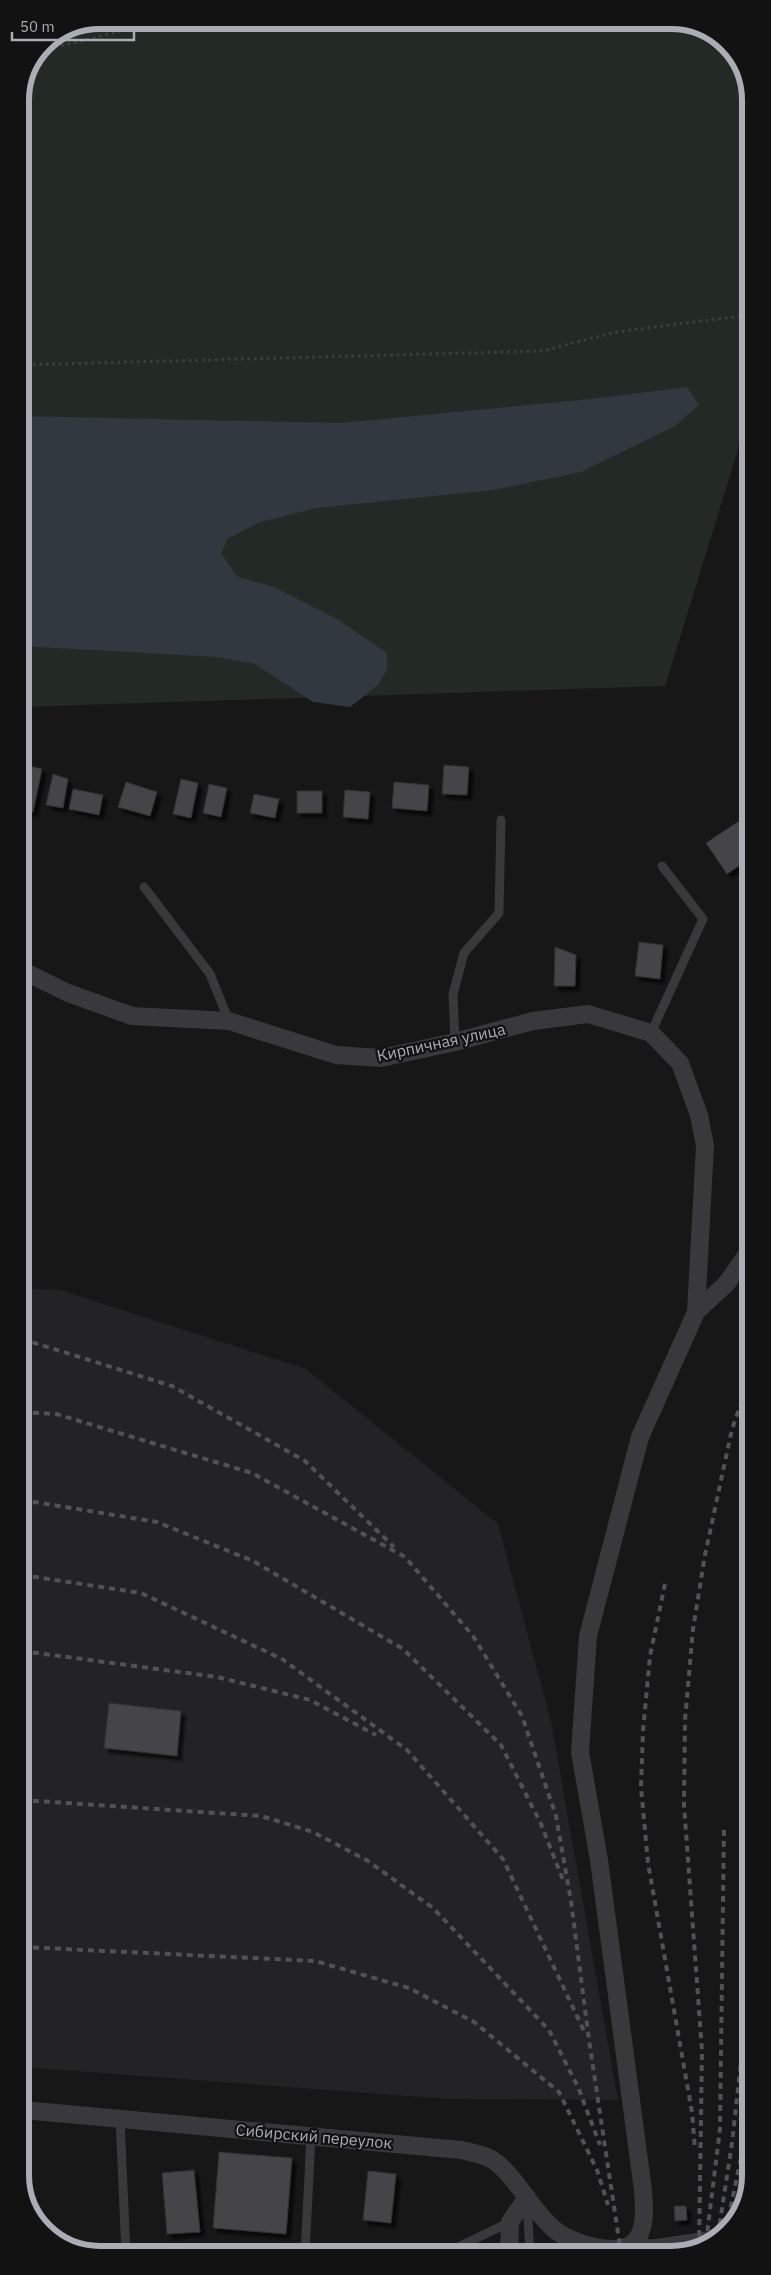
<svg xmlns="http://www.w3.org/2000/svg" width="771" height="2275" viewBox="0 0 771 2275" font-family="'IBM Plex Sans',sans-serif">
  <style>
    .built { fill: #232325 }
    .green { fill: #232a25 }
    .water { fill: #313840 }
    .building { fill: #444448; stroke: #313134; filter: url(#shadow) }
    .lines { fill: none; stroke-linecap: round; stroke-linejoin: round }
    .path { stroke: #3e3f44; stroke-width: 3; stroke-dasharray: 2.5 4; stroke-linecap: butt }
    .service { stroke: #38383d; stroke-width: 9 }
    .minor { stroke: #38383d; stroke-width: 18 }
    .rail { stroke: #515257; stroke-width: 4; stroke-dasharray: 6 5; stroke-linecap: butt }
    .labels { text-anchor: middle; stroke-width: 4.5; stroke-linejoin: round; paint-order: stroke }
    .street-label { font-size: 16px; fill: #aaacb6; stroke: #121213 }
    .rim { fill: none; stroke: #aaacb6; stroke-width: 6 }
  </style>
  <defs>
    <filter id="shadow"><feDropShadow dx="4.5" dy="4.5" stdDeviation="1" flood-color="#0009"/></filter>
  </defs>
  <rect width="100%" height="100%" fill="#171718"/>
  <path class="built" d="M22,1288L60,1290L306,1369L498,1524L551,1721L618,2100L448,2099L23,2067Z"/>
  <path class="green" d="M100,20H676L723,40L748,80L749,396L737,453L665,686L21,707L20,95L44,43Z"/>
  <path class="water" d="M687,387L699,405L675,426L581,472L494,490L316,508L258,523L227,539L221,554L238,577L274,587L337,619L387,653V670L378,685L350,707L313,702L255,664L216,657L21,646V416L341,423L600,398Z"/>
  <path class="building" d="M25,765L42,769L33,812L21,809V785Z
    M444,765L469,767L467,795L442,794Z
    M53,774L68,779L63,808L46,805Z
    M181,779L198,783L191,818L173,814Z
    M126,782L157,792L150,816L118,807Z
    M394,782L429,785L427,811L392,808Z
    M209,784L227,788L221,817L203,813Z
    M73,789L103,795L99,815L69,809Z
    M345,790L370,792L368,819L343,817Z
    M297,791H322V813H297Z
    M254,794L279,799L275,818L250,813Z
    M739,821L749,836V859L727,874L706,843Z
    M749,880V896L742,885Z
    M639,942L663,945L660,979L635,976Z
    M555,947L576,955L575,986H554Z
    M109,1703L181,1711L177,1756L104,1748Z
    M219,2152L292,2158L286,2234L213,2228Z
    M194,2170L200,2232L167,2234L162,2173Z
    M368,2171L396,2174L391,2223L363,2220Z
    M674,2206H686L687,2220L675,2221Z"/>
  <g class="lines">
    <path class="path" d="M42,48L65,45L163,20
      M20,365L542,351L616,332L749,315"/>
    <path class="service" d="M144,887L210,974L229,1021
      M651,1033L703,919L662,866
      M455,1042L453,994L464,953L499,913L501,820
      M120,2118L126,2255
      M527,2202L530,2253
      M634,2242L653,2244L720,2234
      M428,2253L448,2252L510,2222
      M471,2253V2241
      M305,2254L311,2136"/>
    <path class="minor" d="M21,970L68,993L132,1016L229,1021L336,1055L381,1058L455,1042L533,1021L588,1014L651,1033L680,1063L699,1115L705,1146L696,1312
      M23,2110L461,2150C474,2153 487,2155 497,2163C520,2182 532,2211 555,2230C571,2243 617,2258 634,2242C647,2230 644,2205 643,2190L599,1860L580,1752L588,1636L640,1437L696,1312L727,1283L750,1250
      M509,2253L510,2222L527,2197"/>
    <path class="rail" d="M22,1339L172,1386L305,1461L394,1547
      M22,1412L56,1414L252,1473L405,1557L473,1636L522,1716L556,1816L571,1901L589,2040L621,2253
      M22,1500L157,1522L253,1561L403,1649L501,1745L541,1824L563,1880
      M22,1575L141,1593L282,1659L407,1750L503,1859L584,2031
      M665,1584L650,1656L643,1731L641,1787L648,1863L692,2112L695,2149
      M22,1651L217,1677L310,1700L376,1735
      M22,1800L261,1816L313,1832L368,1861L433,1908L549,2030L578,2087L600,2145
      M22,1947L315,1961L409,1988L474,2022L559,2092L597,2170L608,2205
      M744,2040L750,1791L748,1713L750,1699
      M726,2229L751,2111
      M718,2235L732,2143L744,2034
      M706,2242L720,2129L724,1825
      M699,2247L702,2051L684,1805L685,1720L693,1629L705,1555L732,1429L750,1378"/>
  </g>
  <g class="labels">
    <g class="street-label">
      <text transform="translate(441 1042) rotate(-12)" y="6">Кирпичная улица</text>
      <text transform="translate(314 2136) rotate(5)" y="6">Сибирский переулок</text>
    </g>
  </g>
  <path d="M0 0H771V2275H0ZM100 29H671A71 71 0 0 1 742 100V2175A71 71 0 0 1 671 2246H100A71 71 0 0 1 29 2175V100A71 71 0 0 1 100 29Z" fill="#121213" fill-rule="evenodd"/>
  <path class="rim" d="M100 29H671A71 71 0 0 1 742 100V2175A71 71 0 0 1 671 2246H100A71 71 0 0 1 29 2175V100A71 71 0 0 1 100 29Z"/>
  <path d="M12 32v8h122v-8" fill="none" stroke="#aaacb6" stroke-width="2.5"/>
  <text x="20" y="32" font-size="15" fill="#aaacb6" stroke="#121213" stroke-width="4" paint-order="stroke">50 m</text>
</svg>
